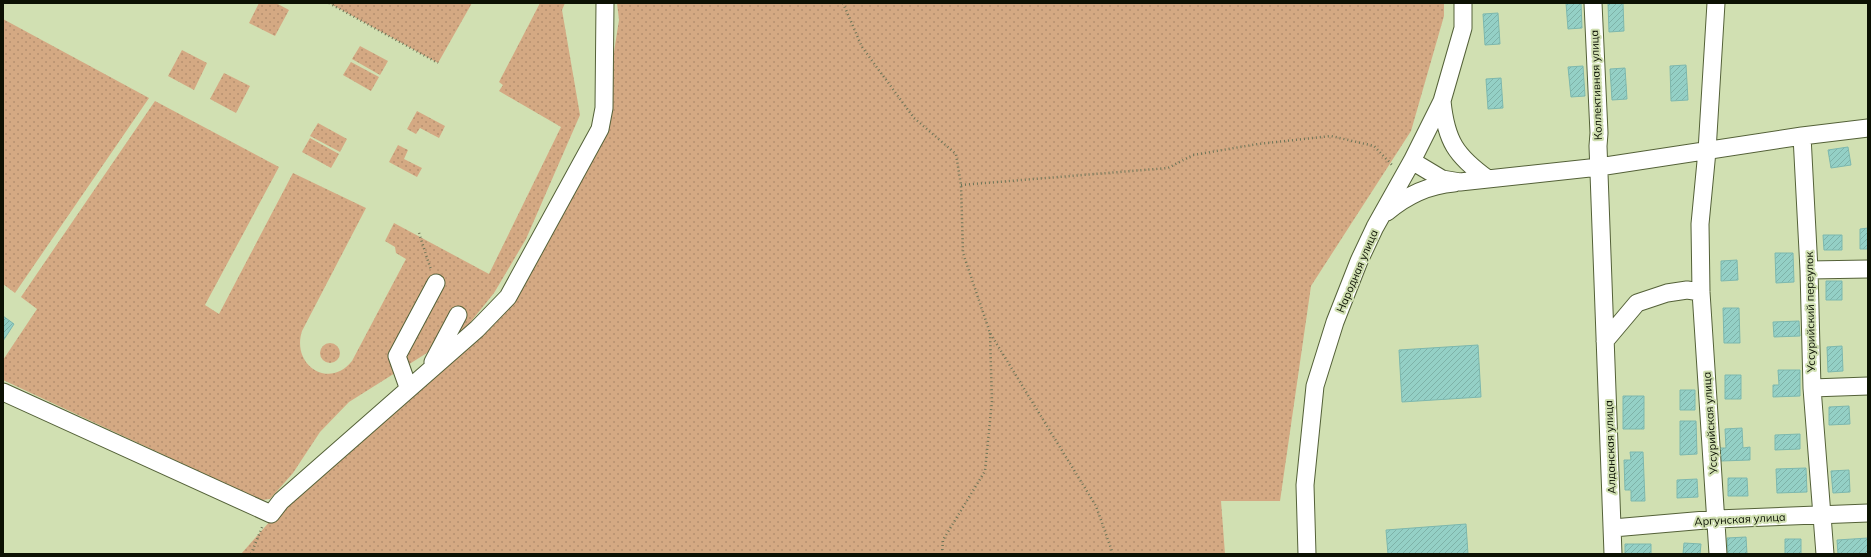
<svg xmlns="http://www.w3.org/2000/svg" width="1871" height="557" viewBox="0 0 1871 557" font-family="Mulish,sans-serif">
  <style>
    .grass { fill: url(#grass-dots) }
    .building { fill: url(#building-hatch); stroke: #7db8ae }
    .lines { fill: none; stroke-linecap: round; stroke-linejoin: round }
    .minor-casing { stroke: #546138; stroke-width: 19 }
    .path { stroke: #6b7457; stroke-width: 2.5; stroke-dasharray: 1 3; stroke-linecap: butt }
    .minor { stroke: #fff; stroke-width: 17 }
    .labels { text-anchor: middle; stroke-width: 4; stroke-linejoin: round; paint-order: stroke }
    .street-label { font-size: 11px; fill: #0c1103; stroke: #d1e0b2 }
  </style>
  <defs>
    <pattern id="grass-dots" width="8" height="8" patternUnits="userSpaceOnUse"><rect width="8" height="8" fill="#d4a983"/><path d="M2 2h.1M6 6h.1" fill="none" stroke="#b59070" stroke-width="1.8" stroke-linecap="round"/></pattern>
    <pattern id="building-hatch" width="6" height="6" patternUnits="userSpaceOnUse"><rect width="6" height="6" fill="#94d0c6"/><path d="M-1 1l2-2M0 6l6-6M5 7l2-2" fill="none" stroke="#7eb2a8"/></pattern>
  </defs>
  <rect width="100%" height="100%" fill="#d1e0b2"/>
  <path class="grass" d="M259,3H276L289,10L275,36L249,23Z
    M329,3H472L438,63Z
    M540,3H565L562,10L580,115L526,239L494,293L465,329L349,402L320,432L293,473L270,499L262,500L226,484L3,380V360L37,309L21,297L155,101L279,167L205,305L219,314L293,173L366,208L302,331C291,365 329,390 352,361L406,259L396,253L395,247L385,241L394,223L489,274L561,127L499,91L503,85L499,82Z
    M617,3H1444V16L1411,131L1311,286L1280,501H1221L1225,554H241L280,510L480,337L603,122L619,20Z
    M3,19L149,98L15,293L3,284Z
    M360,46L388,61L380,75L352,59Z
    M182,50L207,63L194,90L168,76Z
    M351,62L379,77L371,91L343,75Z
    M224,73L250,86L236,113L210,99Z
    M417,111L445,126L439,138L420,128L416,134L407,129Z
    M318,123L347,139L340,152L310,136Z
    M310,138L339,154L331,168L302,152Z
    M398,145L408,150L404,159L422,168L417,177L389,162Z
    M320 353a10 10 0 1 1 20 0a10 10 0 1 1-20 0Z"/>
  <path class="building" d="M1566,3H1581L1582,28L1568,29Z
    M1608,3H1623L1624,31L1609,32Z
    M1498,13L1500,44L1485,45L1483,14Z
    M1686,65L1688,100L1671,101L1670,66Z
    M1583,66L1585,96L1571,97L1568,67Z
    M1625,68L1627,99L1612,100L1610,69Z
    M1501,78L1503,108L1488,109L1486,79Z
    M1848,147L1851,165L1831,168L1828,150Z
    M1868,228V249H1860V229Z
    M1823,235H1842V250H1824Z
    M1775,253H1793L1794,282L1776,283Z
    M1737,260L1738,280L1721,281V261Z
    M1826,281H1842V300H1826Z
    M1723,308H1739L1740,343H1724Z
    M3,316L14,324L3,341Z
    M1799,321L1800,336L1774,337L1773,322Z
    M1478,345L1481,397L1402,402L1399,350Z
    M1842,346L1843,371L1828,372L1827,347Z
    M1778,370H1800V396L1773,397V385H1779Z
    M1725,375H1741V399H1725Z
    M1680,390H1695V410H1680Z
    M1623,396H1644V429H1623Z
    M1849,406L1850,424L1829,425V407Z
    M1680,421H1696L1697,454L1680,455Z
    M1742,428L1743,448L1750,447V460L1721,461L1720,448H1726L1725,429Z
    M1800,434V449L1775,450V435Z
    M1630,452H1643L1645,501H1631V490H1625L1624,460H1631Z
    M1806,468L1807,492L1777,493L1776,469Z
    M1849,470L1850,492L1833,493L1831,471Z
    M1728,478H1747L1748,496H1728Z
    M1697,479L1698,497L1677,498V480Z
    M1466,524L1468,554H1388L1386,530Z
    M1746,537L1747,554H1728L1727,538Z
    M1868,538V554H1838L1837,540Z
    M1785,539H1801V554H1785Z
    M1684,543L1701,544L1700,554H1683Z
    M1625,544H1651V554H1625Z"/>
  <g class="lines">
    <g class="minor-casing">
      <path id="minor" d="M1593,3L1599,133L1598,146L1613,554
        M1716,3L1707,151L1700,224L1701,292L1718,554
        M1442,101C1446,141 1456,156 1488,179
        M1802,136L1809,270L1812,388L1825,554
        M1412,161L1442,179L1460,182L1599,167L1802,136L1868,128
        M1387,212C1406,196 1429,185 1454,183
        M1809,270L1868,269
        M1605,341L1637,303L1667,293L1687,290L1701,292
        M433,362L458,315
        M408,387L397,356L436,283
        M1812,388L1868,386
        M3,392L271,514L281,501L477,329L508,297L600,129L604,108L605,3
        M1613,528L1717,519L1868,513
        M1307,554L1305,485L1315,386L1335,322L1359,261L1375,227L1412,161L1442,101L1463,28V3"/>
    </g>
    <path class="path" d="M329,3L438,63
      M843,3L862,47L914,118L956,154L961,185L963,253L990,333L1096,506L1113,554
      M961,185L1168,168L1193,155L1258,144L1331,136L1374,146L1393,166
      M419,233L431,270
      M251,554L263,525
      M942,554L943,540L985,471L992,401L990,333"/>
    <use href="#minor" class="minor"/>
  </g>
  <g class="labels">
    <g class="street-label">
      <text transform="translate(1596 85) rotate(-92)" y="4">Коллективная улица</text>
      <text transform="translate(1357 271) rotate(-67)" y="4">Народная улица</text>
      <text transform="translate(1810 312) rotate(-91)" y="4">Уссурийский переулок</text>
      <text transform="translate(1710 423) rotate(-94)" y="4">Уссурийская улица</text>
      <text transform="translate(1610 447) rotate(-92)" y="4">Алданская улица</text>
      <text transform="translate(1740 519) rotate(-3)" y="4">Аргунская улица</text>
    </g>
  </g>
  <rect width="1871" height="557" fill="none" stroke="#0c1103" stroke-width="8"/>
</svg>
